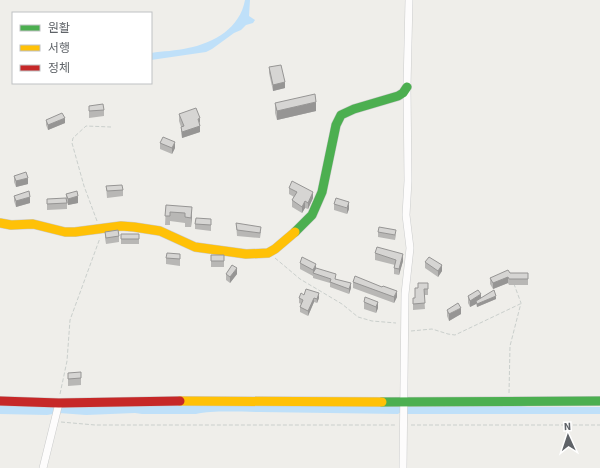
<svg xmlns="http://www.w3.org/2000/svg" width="600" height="468" viewBox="0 0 600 468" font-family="'Source Sans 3','Noto Sans KR',sans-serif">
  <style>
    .water { fill: #bfe0f9 }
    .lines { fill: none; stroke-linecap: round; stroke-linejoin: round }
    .street-casing { stroke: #cbcccc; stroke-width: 8 }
    .fast-casing { stroke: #cacacb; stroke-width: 10 }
    .slow-casing { stroke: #cacacb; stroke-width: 10 }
    .jam-casing { stroke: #cacacb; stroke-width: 10 }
    .path { stroke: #cacfcc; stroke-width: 1; stroke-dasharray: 4 2; stroke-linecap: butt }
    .street { stroke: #fdfcfc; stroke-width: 7 }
    .fast { stroke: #4caf50; stroke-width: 9 }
    .slow { stroke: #ffc107; stroke-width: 9 }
    .jam { stroke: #c62828; stroke-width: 9 }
    .wall { fill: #b8b7b5 }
    .shaded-wall { fill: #969594 }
    .building { fill: #d6d5d3; stroke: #969594 }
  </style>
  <rect width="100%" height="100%" fill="#efeeea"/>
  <path class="water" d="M245,0H250L249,16L255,20L253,23L246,25L241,30L234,33L212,49L206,52L151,60V53C163,51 176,51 188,48C214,43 240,28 245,0Z
    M0,405L56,407L53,414L47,415L0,414Z
    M147,405H399L400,407L401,412L398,414C352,413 306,413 260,412C242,412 213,410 196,414H142L135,413L86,415L59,413V408L66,407Z
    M411,405L448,406L514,405L528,407H600V414H406L405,409Z"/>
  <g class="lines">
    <g class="street-casing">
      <path id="street" d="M43,468L59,403
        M403,468L405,294L410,248L406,215L408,181L407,87L409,0"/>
    </g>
    <g class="fast-casing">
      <path id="fast" d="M295,232L312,215L322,192L336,125L341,115L354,109L398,96L403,93L407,87
        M382,402L600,401"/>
    </g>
    <g class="slow-casing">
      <path id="slow" d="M0,223L11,225L33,224L65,232H75L121,226L134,227L160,231L195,247L246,254L268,253L275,249L295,232
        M180,401L382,402"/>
    </g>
    <g class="jam-casing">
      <path id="jam" d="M0,401L59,403L180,401"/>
    </g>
    <path class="path" d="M97,221L84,186L72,143L73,138L86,126L111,127
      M275,258L300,279L342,304L358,317L372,321L396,323
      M411,331L432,329L448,334L455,335L520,304
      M509,393L510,346L521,303L514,284
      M60,394L67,361L70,320L100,238
      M61,422L95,425H396
      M411,425H600"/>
    <use href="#street" class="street"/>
    <use href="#fast" class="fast"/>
    <use href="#slow" class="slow"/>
    <use href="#jam" class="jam"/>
  </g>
  <path class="wall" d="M269,67L285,88L273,91L269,73Z
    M275,103L316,111L277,120L275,113Z
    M89,106L104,110V116L89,118Z
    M179,114L200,124V132L182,138L181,133V127L179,121Z
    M46,120L65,123L48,130L46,125Z
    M160,143L175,148L172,154L160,149Z
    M14,176L28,184L16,187L14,182Z
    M106,186L123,190V196L107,198Z
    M289,188L313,198L308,209L305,208L302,213L292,207V200L294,197L289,194Z
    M66,194L78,203L68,205L66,200Z
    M14,196L30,203L16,207L14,201Z
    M47,199L67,203V209L47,210Z
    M334,204L349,209L347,214L334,210Z
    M166,205L192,216L191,227H185V223L170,221V225H165Z
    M236,223L261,232L260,238L237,236Z
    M195,224H211V231L195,229Z
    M105,232L119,236V242L106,244L105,238Z
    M378,232L396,235L395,240L378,237Z
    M121,234H139V244H121Z
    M375,253L403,261L399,275L394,274V268L395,265L375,260Z
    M180,254V266L166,264V258Z
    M211,255H224V267H211Z
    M425,262L442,271L438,277L425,268Z
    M300,263L316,269L336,279V280L351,288L349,294L330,287V283L313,278V276L300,269Z
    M510,273H528V285H509L508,283L493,289L490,284V278Z
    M226,274H237L230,283L226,280Z
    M353,282L382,287L397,297L394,303L353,288Z
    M428,283V295H424L425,309L413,310V298H415L418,288Z
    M304,295L319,298L317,303L314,302L308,316L300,312V307L301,304L299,303V298Z
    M468,296L481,298L496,299L477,307L476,304L470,307L468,303Z
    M364,302H378V308L376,313L364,309Z
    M447,310L461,314L449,321L447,316Z
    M68,373L81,378V385L68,386Z"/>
  <path class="shaded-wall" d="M285,82V88L273,91V85Z
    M316,102V111L277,120V111Z
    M65,118V123L48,130V125Z
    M200,118V124L198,119Z
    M200,126V132L182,138V132Z
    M175,142V148L172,154V148Z
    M28,178V184L16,187V181Z
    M313,192V198L308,209V203Z
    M78,196V203L68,205V199Z
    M30,197V203L16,207V201Z
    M305,201V208L302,213V207Z
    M349,202V209L347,214V208Z
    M192,207V216L191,227V218Z
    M403,254V261L399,275V269Z
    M316,264V270L313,273V270Z
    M442,265V271L438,277V271Z
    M237,268V274L230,283V277Z
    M508,277V283L493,289V283Z
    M351,283V288L349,294V289Z
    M397,291V297L394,303V297Z
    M319,293V298L317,303V299Z
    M481,294V301H476V304L470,307V301Z
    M496,296V299L477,307V304Z
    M314,298V302L308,316V311Z
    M378,302V308L376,313V307Z
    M461,308V314L449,321V314Z"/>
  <path class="building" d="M281,65L285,82L273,85L269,67Z
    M315,94L316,102L277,111L275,103Z
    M103,104L104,110L89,111V106Z
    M196,108L200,118L198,119L200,126L182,132L181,127L184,126L179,114Z
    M62,113L65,118L48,125L46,120Z
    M163,137L175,142L172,148L160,143Z
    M26,172L28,178L16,181L14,176Z
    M292,181L313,192L308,203L305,201L302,207L292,200L297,192L289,188Z
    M122,185L123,190L107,191L106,186Z
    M29,191L30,197L16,201L14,196Z
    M77,191L78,196L68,199L66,194Z
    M66,198L67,203L47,204V199Z
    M336,198L349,202L347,208L334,204Z
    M166,205L192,207L191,218L185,217V213L170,212V216H165Z
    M196,218L211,219V225L195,224Z
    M236,223L261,227L260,233L237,230Z
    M379,227L396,230L395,235L378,232Z
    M118,230L119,236L106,238L105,232Z
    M121,234H139V239H121Z
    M377,247L403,254L399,269L394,268L396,260L375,253Z
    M167,253L180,254V259L166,258Z
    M211,255H224V261H211Z
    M302,257L316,264L313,270L300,263Z
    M429,257L442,265L438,271L425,262Z
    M232,265L237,268L230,277L226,274Z
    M316,268L336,274L335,279L351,283L349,289L330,282L331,279L313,273Z
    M508,270L510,273H528V279H509L508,277L493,283L490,278Z
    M355,276L382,287L383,286L397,291L394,297L353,282Z
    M418,283H428V289H424L425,303L413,304V298H415V288H418Z
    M306,289L319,293L317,299L314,298L308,311L300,307L303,300L299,298L301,293L304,295Z
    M478,290L481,294L470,301L468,296Z
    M494,290L496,296L477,304L476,301Z
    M365,297L378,302L376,307L364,302Z
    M458,303L461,308L449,314L447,310Z
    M81,372V378L68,379V373Z"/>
  <rect x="12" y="12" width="140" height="72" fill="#ffffff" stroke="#bfc1c3"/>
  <rect x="20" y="25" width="20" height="6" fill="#4caf50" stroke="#bfc1c3"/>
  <text x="48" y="32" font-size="12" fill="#5f6368">원활</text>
  <rect x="20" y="45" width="20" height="6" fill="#ffc107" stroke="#bfc1c3"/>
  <text x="48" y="52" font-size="12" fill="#5f6368">서행</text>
  <rect x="20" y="65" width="20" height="6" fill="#c62828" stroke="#bfc1c3"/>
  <text x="48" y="72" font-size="12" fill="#5f6368">정체</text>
  <g transform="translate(568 436) rotate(357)" stroke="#ffffff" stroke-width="3" paint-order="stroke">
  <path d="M0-3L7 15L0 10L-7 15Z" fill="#5f6368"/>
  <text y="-6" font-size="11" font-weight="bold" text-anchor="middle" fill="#5f6368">N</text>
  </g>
</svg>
